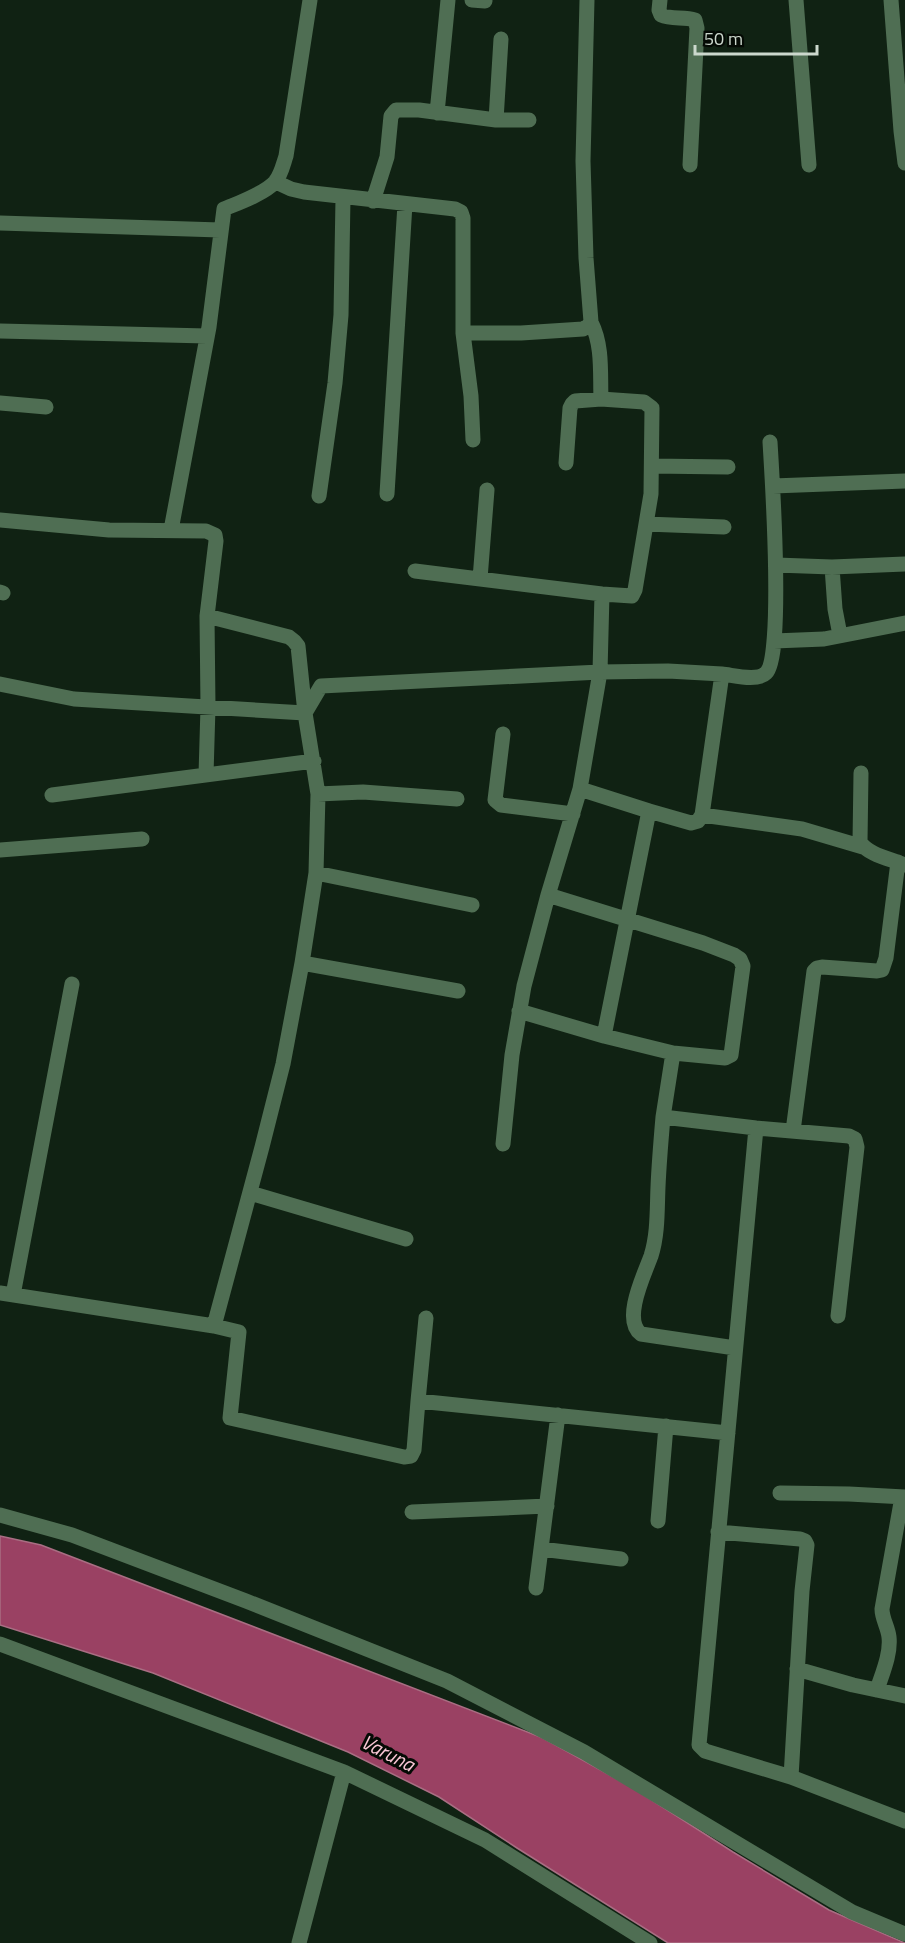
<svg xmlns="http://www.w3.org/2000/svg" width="905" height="1943" viewBox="0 0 905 1943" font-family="'Titillium Web',sans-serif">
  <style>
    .water { fill: #9a4163; stroke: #a96e83; stroke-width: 1.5 }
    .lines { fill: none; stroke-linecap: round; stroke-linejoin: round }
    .minor { stroke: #4f6e53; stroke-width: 15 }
    .labels { text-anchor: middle; stroke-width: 6; stroke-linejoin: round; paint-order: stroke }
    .water-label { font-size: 20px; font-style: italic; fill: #f9c6d5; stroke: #040a04 }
  </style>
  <rect width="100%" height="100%" fill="#102213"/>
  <path class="water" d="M0,1536L41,1545L543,1738L633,1788L733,1852L829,1910L905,1943H668L517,1848L439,1797L348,1752L153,1673L0,1625Z"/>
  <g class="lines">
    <path class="minor" d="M472,0L485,1
      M660,0L659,10L661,15C672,20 684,16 695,20L697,28L690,165
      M796,0L809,165
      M891,0L901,131L905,163
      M437,113L448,0
      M496,120L501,39
      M276,182L291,189L304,192L455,209L461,212L463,218V333L471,396L473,440
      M373,201L387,157L391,116L396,110H419L496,120H529
      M0,223L220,230
      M591,322C603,346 600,373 601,399
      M0,331L207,336
      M463,333H521L583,329L588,326L591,322L586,258L583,161L587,0
      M0,403L46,407
      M770,442C772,475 784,657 766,673C757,682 733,675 722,674L702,815L698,821L691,823L649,811L604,1036L673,1053L663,1117L756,1128L849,1136L855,1139L857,1147L838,1316
      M652,466L728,467
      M773,486L905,481
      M387,494L405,204
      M319,496L335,383L341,315L343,198
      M0,520L109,530L206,531L215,535L216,541L207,616L208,707L206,775
      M646,524L724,527
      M171,530L209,327L224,209C238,203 264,194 275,182C281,175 283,165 286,156L310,0
      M776,565L832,567L905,564
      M832,567L835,609L840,635
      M415,571L602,594L632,596L635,590L651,494L652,408L644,402L601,399L575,401L572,404L570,408L566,463
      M480,579L487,490
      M0,592L3,593
      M602,594L600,672L668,671L722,674
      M207,616L289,637L294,641L298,646L305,713L318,794L316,873L302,963L283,1064L262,1147L214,1326
      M774,641L824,639L905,623
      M0,684L74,699L305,713L321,686L600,672L580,789L548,895L703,943L734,955L740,959L743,966L731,1055L725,1058L673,1053
      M503,734L495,800L501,805L573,814
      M861,773L860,842C868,855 891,859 905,865
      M580,789L649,811
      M318,794L363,792L457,799
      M52,795L314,761
      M702,815L802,829L863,847
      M0,850L142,839
      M316,873L472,905
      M302,963L458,991
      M519,1011L604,1036
      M663,1117C661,1140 659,1163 658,1187C657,1210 658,1234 651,1256C644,1275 622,1320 641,1334L735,1348
      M756,1128L699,1745L705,1751L791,1777L905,1821
      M793,1131L814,971L817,968L822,967L877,971L882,970L886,958L898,862
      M503,1144L512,1055L524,986L548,895
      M250,1193L406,1239
      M0,1293L214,1326L239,1332L230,1418L404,1457L411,1456L414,1450L418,1401L728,1433
      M13,1295L72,984
      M418,1401L426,1318
      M780,1493L849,1494L905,1497
      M412,1512L547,1506
      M0,1515L72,1535L246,1601L447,1681L584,1752L852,1912L905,1934
      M658,1521L666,1426
      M718,1532L800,1539L805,1541L807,1545L802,1591L791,1777
      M541,1549L621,1559
      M536,1588L558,1415
      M0,1644L344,1772L485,1840L650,1943
      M797,1669L853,1685L905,1696
      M877,1690C882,1674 891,1654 889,1637C888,1627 882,1619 882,1609L902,1497
      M299,1943L344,1772"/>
  </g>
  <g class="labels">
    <g class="water-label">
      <text transform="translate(388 1753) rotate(27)" y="7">Varuna</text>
    </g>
  </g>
  <path d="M695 45v9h122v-9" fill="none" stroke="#ccd8cd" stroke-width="3"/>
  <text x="704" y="45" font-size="18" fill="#ccd8cd" stroke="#040a04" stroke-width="4.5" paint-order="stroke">50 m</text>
</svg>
